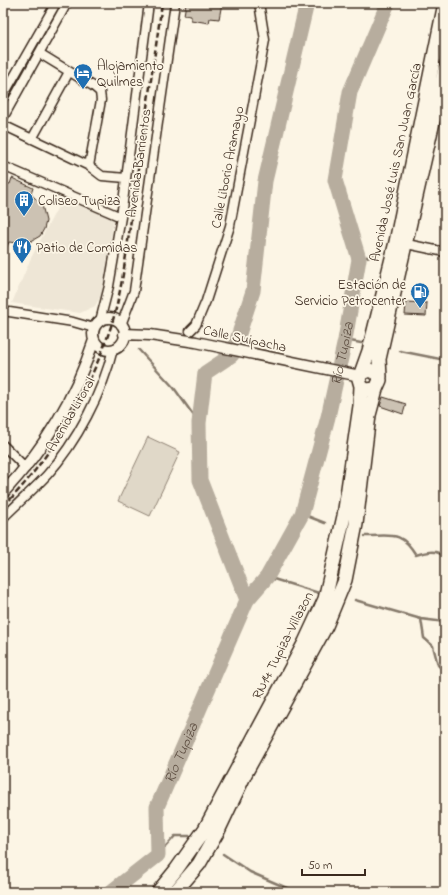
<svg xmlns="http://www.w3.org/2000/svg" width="448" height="895" viewBox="0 0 448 895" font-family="'Indie Flower',sans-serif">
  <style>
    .built { fill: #eee6d6 }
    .green { fill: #e0d8c8; stroke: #8e8173 }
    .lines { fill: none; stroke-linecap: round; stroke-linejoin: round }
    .stream { stroke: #85796b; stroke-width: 2.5 }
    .river { stroke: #b7ad9e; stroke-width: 15 }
    .building { fill: #ccc2b3; stroke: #3b2a1e }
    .minor-casing { stroke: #3b2a1e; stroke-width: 11 }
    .tertiary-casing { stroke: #3b2a1e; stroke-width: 13 }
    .trunk-casing { stroke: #3b2a1e; stroke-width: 16 }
    .minor { stroke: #fcf5e5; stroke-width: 8 }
    .tertiary { stroke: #fcf5e5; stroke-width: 10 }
    .trunk { stroke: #fcf5e5; stroke-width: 13 }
    .rail { stroke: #3b2a1e; stroke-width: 2.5; stroke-dasharray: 6 3; stroke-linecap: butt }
    .labels { text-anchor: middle; stroke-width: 3.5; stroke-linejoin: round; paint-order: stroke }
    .poi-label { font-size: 14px; fill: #3b2a1e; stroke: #fcf5e5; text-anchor: start }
    .street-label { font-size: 14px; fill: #3b2a1e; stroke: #fcf5e5 }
    .water-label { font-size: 15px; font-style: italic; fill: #605144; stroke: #fcf5e5 }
  </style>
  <rect width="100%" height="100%" fill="#fcf5e5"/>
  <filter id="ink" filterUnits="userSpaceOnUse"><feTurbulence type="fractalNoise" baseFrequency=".025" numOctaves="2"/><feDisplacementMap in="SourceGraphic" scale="8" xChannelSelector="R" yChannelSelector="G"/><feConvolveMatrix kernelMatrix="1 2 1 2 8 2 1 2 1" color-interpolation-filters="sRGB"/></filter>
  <g filter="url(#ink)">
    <path class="built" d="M62,199L114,219L102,294L95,306L80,313L12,303L31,258Z"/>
    <path class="green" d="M148,437L180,452L150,516L118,501Z"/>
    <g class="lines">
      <path class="stream" d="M359,259L381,253
        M345,340L361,343
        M139,350L174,388L199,423
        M400,351L445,360
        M302,514L325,523
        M365,536C391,536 401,530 416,555C427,552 436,549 445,557
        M267,577L319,593
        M355,600L421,619L445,622
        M421,619L424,638L433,646L438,665L445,672
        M223,854L250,872L296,892
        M158,855L175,836H194"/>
      <g class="river">
        <path id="s1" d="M247,600L267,577L302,514L328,417L345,340L359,259L335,180L350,92L388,3"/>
        <path id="s2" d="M111,892L158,855L157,807L247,600L200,480L199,423L205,373L232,355L253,291L265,181L307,3"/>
      </g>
    </g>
    <path class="building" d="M186,3H222L219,19L210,18L209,23L191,20V16L184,15Z
      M12,178L33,188L31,194L42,205L46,221L44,229L40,236L26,244L9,242L3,256V183L10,184Z
      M406,302L427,303L426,316L405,315Z
      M383,397L406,404L403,414L380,406Z"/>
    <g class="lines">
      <g class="minor-casing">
        <path id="minor" d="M39,53L93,86L100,92L101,100L89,166
          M3,96L56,3
          M3,118L67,3
          M3,125L89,166L102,176L126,178
          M32,139L69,72
          M3,166L121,217
          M402,243L445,252
          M3,311L73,322L94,328
          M100,321L109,286L121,217L149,3
          M121,325L134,291L175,3
          M190,331L196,325L206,301L230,226L265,40L259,3
          M3,445L26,468
          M3,518C17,504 33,490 47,475C76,443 103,392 113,349"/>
      </g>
      <g class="tertiary-casing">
        <path id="tertiary" d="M93 334a16 16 0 1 1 32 0a16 16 0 1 1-32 0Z
          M124,334L150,335L196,342L360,376
          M3,493C44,449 75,398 94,340"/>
      </g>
      <g class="trunk-casing">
        <path id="trunk" d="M362,373L369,370L378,374L380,380L376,389L366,390L361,386L359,379L369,351L396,242L445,3
          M380,377L379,359L445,69
          M158,892L176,870L205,829L305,642L325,599L344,516L360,406L361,386
          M175,892L199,864L218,831L245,774L326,626L345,580L356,524L369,415L376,389"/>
      </g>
      <use href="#minor" class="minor"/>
      <use href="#tertiary" class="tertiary"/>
      <use href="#trunk" class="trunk"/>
      <path class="rail" d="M3,506C49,464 95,380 113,320C124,281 128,238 134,198C143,133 153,68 162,3"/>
    </g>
  </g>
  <defs>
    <g id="hotel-pin" transform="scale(1)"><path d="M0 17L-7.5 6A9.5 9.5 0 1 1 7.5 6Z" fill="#1f6fb2" stroke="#fcf5e5"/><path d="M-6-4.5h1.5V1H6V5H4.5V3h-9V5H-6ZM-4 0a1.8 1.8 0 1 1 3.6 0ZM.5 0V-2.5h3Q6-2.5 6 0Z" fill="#fff"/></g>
    <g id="building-pin" transform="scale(1)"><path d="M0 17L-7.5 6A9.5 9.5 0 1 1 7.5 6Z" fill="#1f6fb2" stroke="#fcf5e5"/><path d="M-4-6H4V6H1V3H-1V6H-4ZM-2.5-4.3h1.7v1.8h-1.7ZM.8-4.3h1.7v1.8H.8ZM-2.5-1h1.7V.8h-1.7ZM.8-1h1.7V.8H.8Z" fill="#fff"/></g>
    <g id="restaurant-pin" transform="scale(1)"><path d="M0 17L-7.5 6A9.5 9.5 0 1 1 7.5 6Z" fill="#1f6fb2" stroke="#fcf5e5"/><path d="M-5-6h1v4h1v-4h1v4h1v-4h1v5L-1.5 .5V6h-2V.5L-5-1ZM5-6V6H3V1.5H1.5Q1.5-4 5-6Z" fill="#fff"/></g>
    <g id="fuel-pin" transform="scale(1)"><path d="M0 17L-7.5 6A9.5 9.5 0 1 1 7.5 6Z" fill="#1f6fb2" stroke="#fcf5e5"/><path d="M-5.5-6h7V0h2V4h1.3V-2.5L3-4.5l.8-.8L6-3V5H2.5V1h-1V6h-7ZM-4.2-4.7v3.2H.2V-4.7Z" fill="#fff"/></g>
  </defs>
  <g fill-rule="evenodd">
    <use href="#hotel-pin" x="83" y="73"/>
    <use href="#building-pin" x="24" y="200"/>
    <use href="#restaurant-pin" x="22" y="247"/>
    <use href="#fuel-pin" x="420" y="292"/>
  </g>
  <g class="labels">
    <g class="poi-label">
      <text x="97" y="70">Alojamiento<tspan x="97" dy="16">Quilmes</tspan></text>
      <text x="38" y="205">Coliseo Tupiza</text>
      <text x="36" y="252">Patio de Comidas</text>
      <text x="406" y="289" text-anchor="end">Estación de<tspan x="406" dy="16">Servicio Petrocenter</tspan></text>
    </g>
    <g class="street-label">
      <text transform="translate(395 162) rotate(-78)" y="5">Avenida José Luis San Juan García</text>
      <text transform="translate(138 163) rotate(-82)" y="5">Avenida Barrientos</text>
      <text transform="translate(227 167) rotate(-79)" y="5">Calle Liborio Aramayo</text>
      <text transform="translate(245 338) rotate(12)" y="5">Calle Suipacha</text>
      <text transform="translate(70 414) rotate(-60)" y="5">Avenida Litoral</text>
      <text transform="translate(282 645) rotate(-63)" y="5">RN14: Tupiza-Villazon</text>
    </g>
    <g class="water-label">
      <text dy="5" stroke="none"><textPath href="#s1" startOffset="268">Río Tupiza</textPath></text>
      <text dy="5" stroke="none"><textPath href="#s2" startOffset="167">Río Tupiza</textPath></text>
    </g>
  </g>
  <rect width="448" height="895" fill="none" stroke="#fcf5e5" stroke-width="16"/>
  <rect x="8" y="8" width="432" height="879" fill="none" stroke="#3b2a1e" stroke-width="1.5" filter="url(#ink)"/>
  <path d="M302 869v6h63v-6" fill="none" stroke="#3b2a1e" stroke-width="2"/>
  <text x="308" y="869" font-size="12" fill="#3b2a1e" stroke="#fcf5e5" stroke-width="3" paint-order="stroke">50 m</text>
</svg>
